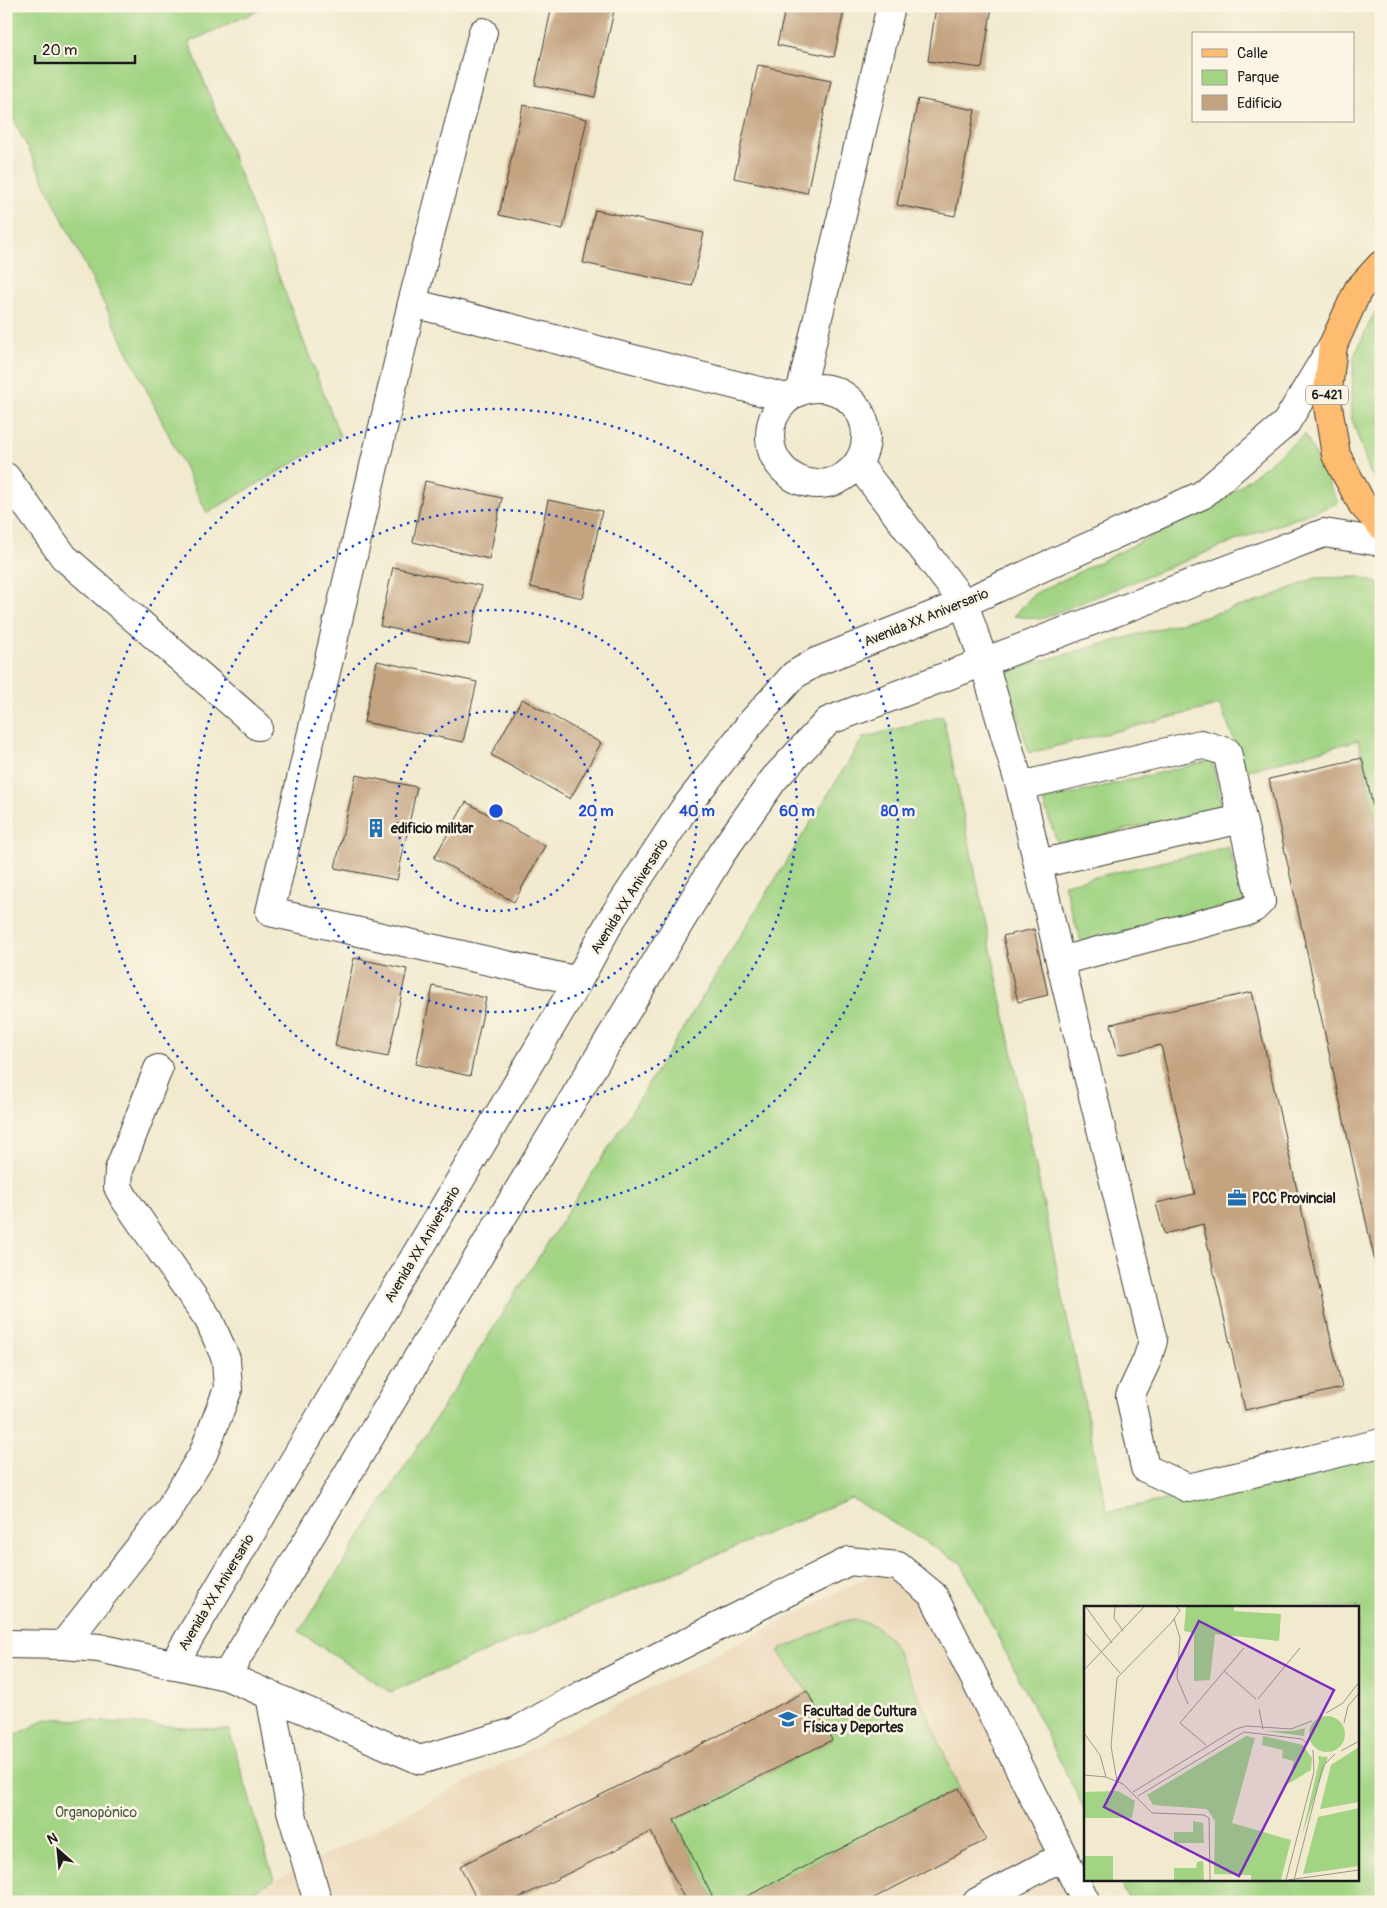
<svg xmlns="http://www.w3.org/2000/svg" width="1387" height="1908" viewBox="0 0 1387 1908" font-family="Pangolin,sans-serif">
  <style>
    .built { fill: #ebd8ba }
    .green { fill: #a2d484; stroke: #5f7850 }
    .building { fill: #c3a380 }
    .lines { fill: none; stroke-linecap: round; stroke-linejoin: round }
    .minor-casing { stroke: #3c3b37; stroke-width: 30 }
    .major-casing { stroke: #3c3b37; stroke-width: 30 }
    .minor { stroke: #fff; stroke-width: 28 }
    .major { stroke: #febc70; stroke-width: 28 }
    .ring { fill: none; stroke: #1d4ed8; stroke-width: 2.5; stroke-dasharray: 2.5 5 }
    .labels { text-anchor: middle; stroke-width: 5; stroke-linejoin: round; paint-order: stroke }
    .shield { fill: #fcf5e5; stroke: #5f5d58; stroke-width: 1 }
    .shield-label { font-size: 12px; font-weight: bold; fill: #1c1c1c }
    .street-label { font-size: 14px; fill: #1c1c1c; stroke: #fcf5e5 }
    .poi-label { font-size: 14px; font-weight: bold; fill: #1c1c1c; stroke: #fcf5e5; text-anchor: start }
    .park-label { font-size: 14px; fill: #4b5c40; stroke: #fcf5e5 }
    .inset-road { fill: none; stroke: #9c9887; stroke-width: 1 }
    .view { fill: #7b2cbf; fill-opacity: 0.15; stroke: #7b2cbf; stroke-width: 2.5 }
    .inset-edge { fill: none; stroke: #1c1c1c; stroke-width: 2.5 }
    .centre { fill: #1d4ed8; stroke: #fcf5e5; stroke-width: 2.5 }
    .ring-label { font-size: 15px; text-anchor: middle; font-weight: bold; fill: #1d4ed8; stroke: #fcf5e5; stroke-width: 5; stroke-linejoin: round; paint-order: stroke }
  </style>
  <rect width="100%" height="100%" fill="#fcf5e5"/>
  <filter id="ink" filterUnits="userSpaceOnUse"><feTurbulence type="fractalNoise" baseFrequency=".02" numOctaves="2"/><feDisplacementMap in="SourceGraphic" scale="10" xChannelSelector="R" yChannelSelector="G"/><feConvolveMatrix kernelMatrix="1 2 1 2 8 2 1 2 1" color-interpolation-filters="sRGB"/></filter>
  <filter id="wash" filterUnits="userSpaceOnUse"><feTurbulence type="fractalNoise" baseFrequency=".0096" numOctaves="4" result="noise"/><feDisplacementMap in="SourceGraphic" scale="20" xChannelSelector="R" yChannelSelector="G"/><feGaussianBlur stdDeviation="1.12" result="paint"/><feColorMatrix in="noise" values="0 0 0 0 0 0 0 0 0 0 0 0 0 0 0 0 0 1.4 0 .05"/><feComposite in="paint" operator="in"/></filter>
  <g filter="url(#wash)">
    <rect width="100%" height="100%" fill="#f1eacf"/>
    <path class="built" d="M904,1558L1080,1902H233Z"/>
    <path class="green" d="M6,6H268L189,42L340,436L207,513L10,112L6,113Z
      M1381,299V485L1370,473L1351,416L1354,356Z
      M1305,434L1338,503L1245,537L1041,619L1014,616L1034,594L1218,504Z
      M1360,577L1381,585V843L1358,740L1246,771L1220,705L1029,753L1005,671L1263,600L1315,578Z
      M943,716L1107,1512L1381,1455V1897L1372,1902H1130L1119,1879H1358V1607H1086V1813L961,1563L851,1498L390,1692L299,1632L618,1133L863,738Z
      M1212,760L1222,808L1058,845L1043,801Z
      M1228,847L1246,901L1082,945L1064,884Z
      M855,1619L875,1626L890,1639L920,1698L959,1788L736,1902H715L674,1820L832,1740L807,1691L778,1651L841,1622Z
      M47,1718L229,1730L274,1880L233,1902H6V1741Z"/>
    <g id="blocks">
      <path class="building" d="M552,6H615L595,97L535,85Z
        M786,6H845L834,57L777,45Z
        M936,6H992L982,68L928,61Z
        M758,65L831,80L807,193L734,178Z
        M918,99L975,110L955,216L897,205Z
        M523,105L587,119L563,229L499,215Z
        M595,210L704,233L692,286L583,263Z
        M425,481L502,498L489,559L413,542Z
        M548,500L602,511L583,598L530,587Z
        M393,567L482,586L469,645L380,626Z
        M377,661L477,682L463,742L364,722Z
        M522,699L601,743L570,799L491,755Z
        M1362,758L1381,843L1380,1285L1269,779Z
        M356,775L417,787L397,880L335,868Z
        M466,802L545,846L514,902L434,858Z
        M1034,929L1048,995L1018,1002L1003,936Z
        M354,958L407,969L388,1057L335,1046Z
        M433,986L486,998L470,1076L416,1064Z
        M1252,992L1342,1388L1245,1410L1203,1224L1164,1234L1156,1203L1195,1194L1161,1045L1118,1055L1111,1024Z
        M807,1691L832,1740L674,1820L715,1902H686L651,1832L511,1902H478L460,1866Z
        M959,1788L986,1840L866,1902H736Z"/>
    </g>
  </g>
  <g filter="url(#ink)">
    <use href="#blocks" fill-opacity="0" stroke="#3c3b37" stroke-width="1"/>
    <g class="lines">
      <g class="minor-casing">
        <path id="minor" d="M483,32L412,303L270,912L578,981
          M412,303L787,398
          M770 436a48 48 0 1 1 96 0a48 48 0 1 1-96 0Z
          M801,390L891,6
          M858,464L964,603L984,663L1020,786L1060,961L1153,1341L1147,1360L1130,1396L1145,1468L1188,1488L1381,1443
          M6,477L64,557L258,726
          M1020,786L1201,744L1227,752L1242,819L1038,864
          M1060,961L1246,912L1254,908L1261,901L1242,819
          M6,1644L63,1645L99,1648L226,1676L420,1760L515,1732L580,1696L849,1561L898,1566L933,1595L1086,1902
          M63,1645L168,1511L203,1454L228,1389L226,1359L209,1320L124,1198L118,1187L119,1170L158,1069
          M173,1665L578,981L611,920L684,809L751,723L794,675L816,662L964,603L1202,495L1286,423L1333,345
          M226,1676L721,854L774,779L828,721L1324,533L1381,542
          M270,1695L291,1811L318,1902
          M977,1902L1063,1856"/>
      </g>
      <g class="major-casing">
        <path id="major" d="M1381,265L1358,290L1333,345L1327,400L1336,455L1362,504L1381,525"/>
      </g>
      <use href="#minor" class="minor"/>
      <use href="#major" class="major"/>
    </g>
  </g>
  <g class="ring">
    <circle cx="496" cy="811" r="100"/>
    <circle cx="496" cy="811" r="201"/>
    <circle cx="496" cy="811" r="301"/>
    <circle cx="496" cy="811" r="402"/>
  </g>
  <defs>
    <g id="building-bare" transform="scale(1.5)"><path d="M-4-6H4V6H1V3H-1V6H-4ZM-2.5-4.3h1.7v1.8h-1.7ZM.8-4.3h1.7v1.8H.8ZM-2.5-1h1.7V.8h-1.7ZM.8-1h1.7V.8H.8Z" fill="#1f6fb2" stroke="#fcf5e5" stroke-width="2.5" paint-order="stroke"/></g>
    <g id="office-bare" transform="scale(1.5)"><path d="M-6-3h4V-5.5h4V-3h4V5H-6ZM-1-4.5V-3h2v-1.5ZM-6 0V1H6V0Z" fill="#1f6fb2" stroke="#fcf5e5" stroke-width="2.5" paint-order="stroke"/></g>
    <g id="university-bare" transform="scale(1.5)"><path d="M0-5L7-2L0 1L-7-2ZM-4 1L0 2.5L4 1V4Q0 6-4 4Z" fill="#1f6fb2" stroke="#fcf5e5" stroke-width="2.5" paint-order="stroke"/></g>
  </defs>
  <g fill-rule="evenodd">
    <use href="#building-bare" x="376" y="828"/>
    <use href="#office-bare" x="1237" y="1198"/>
    <use href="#university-bare" x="788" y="1719"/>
  </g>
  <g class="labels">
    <rect class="shield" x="1306" y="385.5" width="42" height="19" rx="4"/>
    <g class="shield-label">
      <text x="1327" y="399">6-421</text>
    </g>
    <g class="street-label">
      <text transform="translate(926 617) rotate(-22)" y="5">Avenida XX Aniversario</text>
      <text transform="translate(629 896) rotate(-58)" y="5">Avenida XX Aniversario</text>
      <text transform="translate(422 1244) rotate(-59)" y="5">Avenida XX Aniversario</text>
      <text transform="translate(216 1592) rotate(-59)" y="5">Avenida XX Aniversario</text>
    </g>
    <g class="poi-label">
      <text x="391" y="833">edificio militar</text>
      <text x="1252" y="1203">PCC Provincial</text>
      <text x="803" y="1716">Facultad de Cultura<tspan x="803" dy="16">Física y Deportes</tspan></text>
    </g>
    <g class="park-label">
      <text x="96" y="1817">Organopónico</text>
    </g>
  </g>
  <g transform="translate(1084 1606)">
    <rect width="275" height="275" fill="#f1eacf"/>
    <path d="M102,1H150V5L197,8L195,35L131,28L126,74L110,75V27L100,25ZM225 128a18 18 0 1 1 36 0a18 18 0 1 1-36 0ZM221,122L220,130L183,125H209ZM162,130L171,132L148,217L207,234L197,274H167V269L130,268L131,215L123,203L69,199L63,189ZM179,130L219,139L228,152L227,164L204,178L210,155L198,152L199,144L178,139ZM275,141V196L236,203L247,159ZM234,150L244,151L218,229L235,156ZM34,185L51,195L48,212H0V186ZM275,202V260L219,268L234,211ZM109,215L119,217L120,237H90V226H109ZM0,250H29V274H0ZM119,255L120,274H90V262H112L113,256Z" fill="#a2d484"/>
    <path class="inset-road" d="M2,1L28,37M31,1L30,12L39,25M90,13L96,32L93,72L104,98M0,26L36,67M0,64L60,1M140,65L172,93M174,93L216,42M175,103L179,123M242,107L259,97L275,76M260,117L264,100L275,87M0,127L16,149L22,171M122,139L96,117L160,42M257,145L275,135M0,169L22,171L39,178L68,207L120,209L125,212L126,274M33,175L27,140L33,72L88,16L96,4L92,1M49,186L152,123L162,120L207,123L228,115M54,190L160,126L218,133L224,138M202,274L230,166L229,144M204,274L275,264M210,274L239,160L251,148"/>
    <path class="view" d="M115,15L250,84L155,270L20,201Z"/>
    <rect width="275" height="275" class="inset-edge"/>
  </g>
  <circle cx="496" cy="811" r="8" class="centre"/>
  <g class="ring-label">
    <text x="596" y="816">20 m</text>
    <text x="697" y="816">40 m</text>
    <text x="797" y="816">60 m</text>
    <text x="898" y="816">80 m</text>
  </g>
  <rect width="1387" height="1908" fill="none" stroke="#fcf5e5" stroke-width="25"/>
  <rect x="1192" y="32" width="162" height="90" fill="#fcf5e5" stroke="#a29e95"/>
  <rect x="1202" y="49" width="25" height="8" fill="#febc70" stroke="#a29e95"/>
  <text x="1237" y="58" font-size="15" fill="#1c1c1c">Calle</text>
  <rect x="1202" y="70" width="25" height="15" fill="#a2d484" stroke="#a29e95"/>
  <text x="1237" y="82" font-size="15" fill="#1c1c1c">Parque</text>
  <rect x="1202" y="95" width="25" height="15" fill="#c3a380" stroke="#a29e95"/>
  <text x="1237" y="108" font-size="15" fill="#1c1c1c">Edificio</text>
  <g transform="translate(58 1850) rotate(333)" stroke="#fcf5e5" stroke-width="4" paint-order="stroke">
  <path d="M0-4L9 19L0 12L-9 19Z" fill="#1c1c1c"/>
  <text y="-8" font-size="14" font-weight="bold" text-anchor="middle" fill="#1c1c1c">N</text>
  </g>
  <path d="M35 55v8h100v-8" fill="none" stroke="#1c1c1c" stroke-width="2.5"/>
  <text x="42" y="55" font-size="15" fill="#1c1c1c" stroke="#fcf5e5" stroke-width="4" paint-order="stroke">20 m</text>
</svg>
